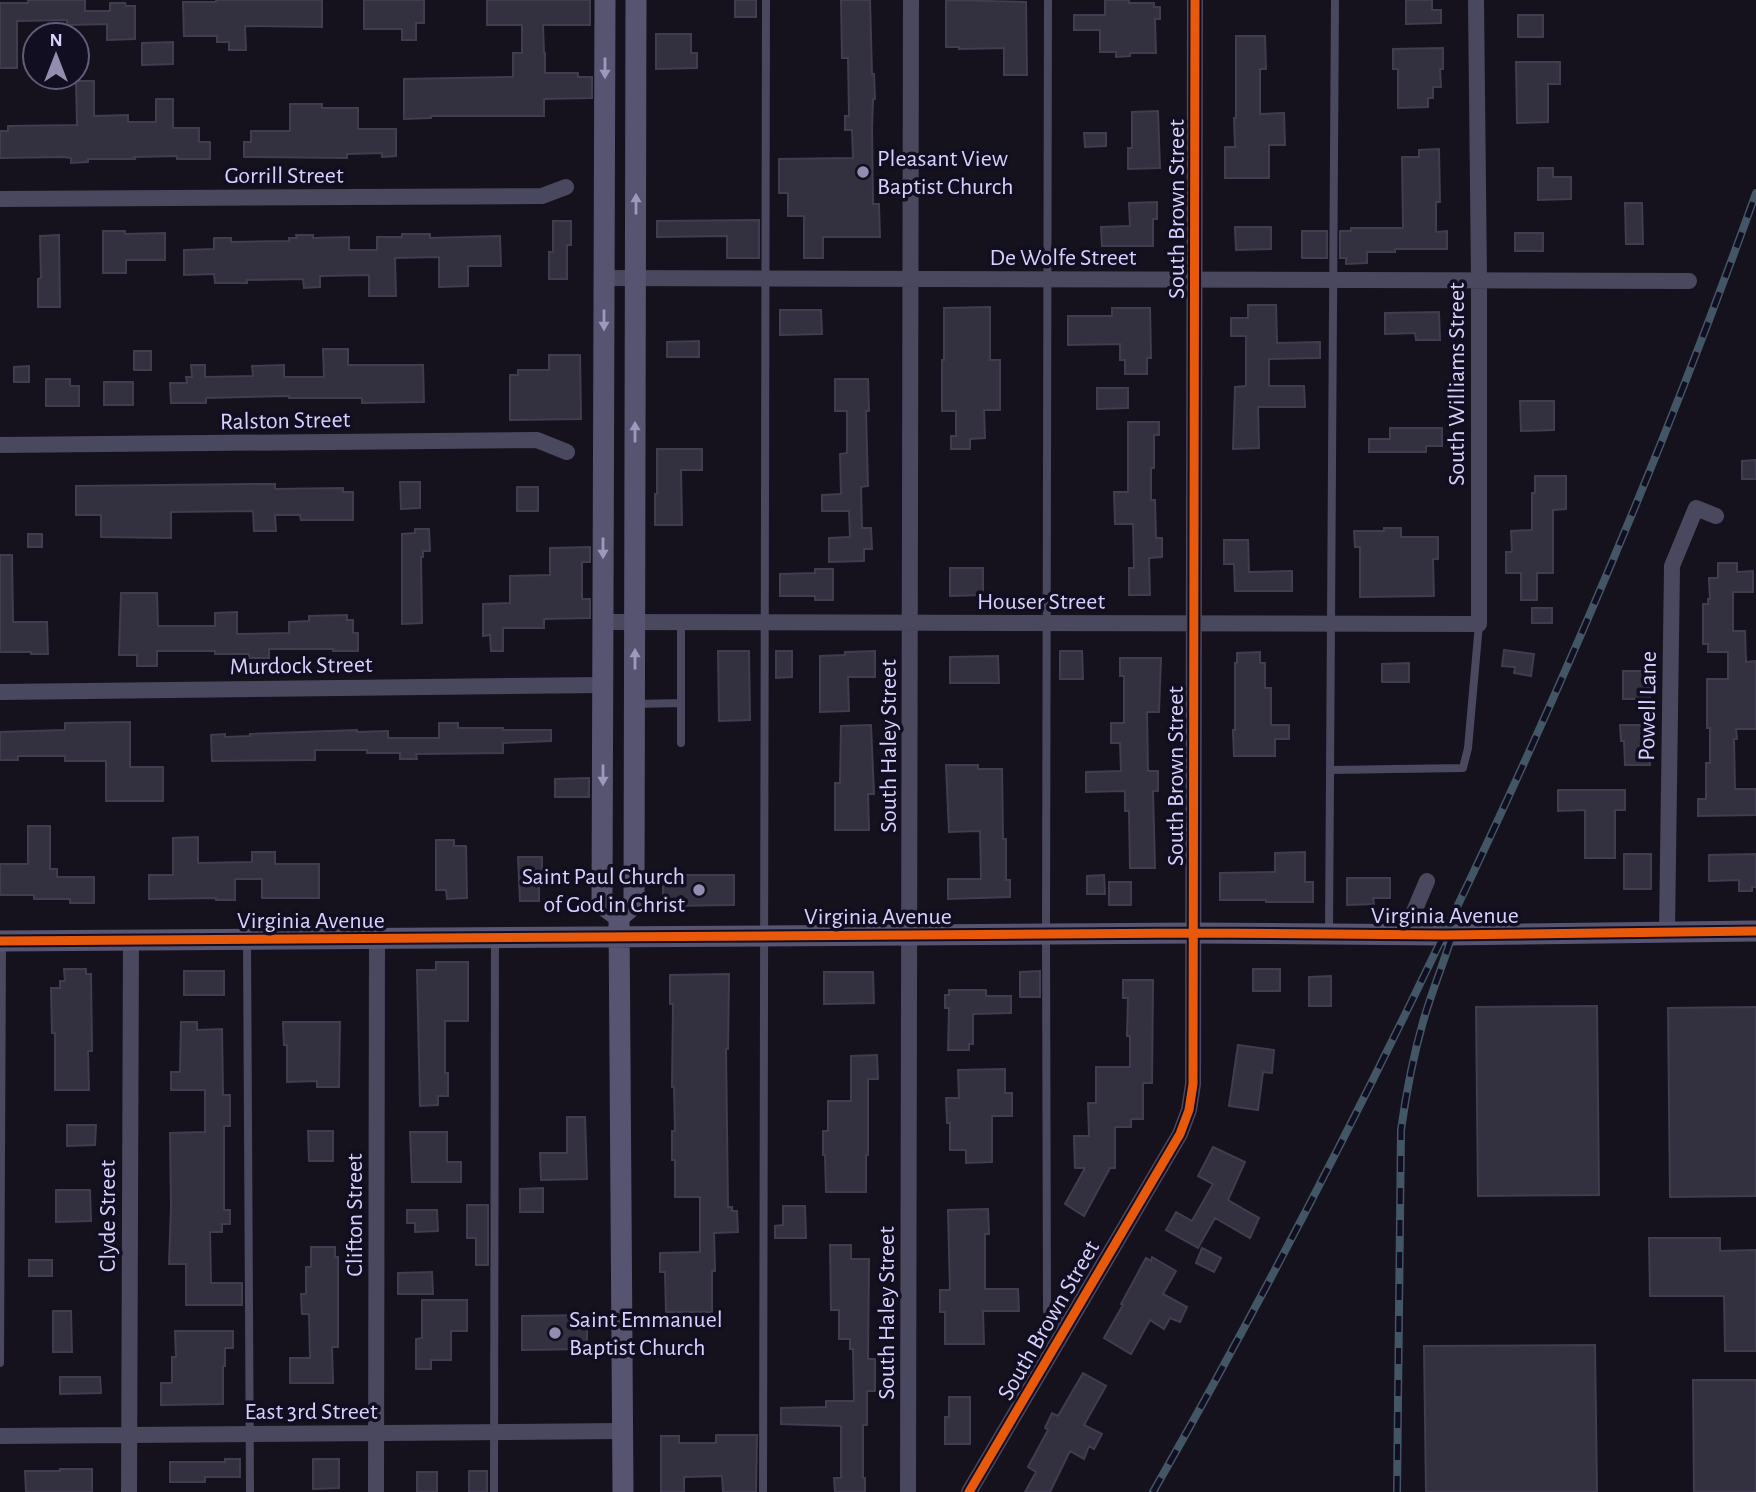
<svg xmlns="http://www.w3.org/2000/svg" width="1756" height="1492" viewBox="0 0 1756 1492" font-family="'Alegreya Sans',sans-serif">
  <style>
    .building { fill: #33303f; stroke: #413c50; stroke-width: 2 }
    .lines { fill: none; stroke-linecap: round; stroke-linejoin: round }
    .lane { stroke: #4a485e; stroke-width: 8 }
    .street { stroke: #4a485e; stroke-width: 16 }
    .secondary { stroke: #565470; stroke-width: 21 }
    .rail-casing { stroke: #435665; stroke-width: 8 }
    .rail { stroke: #120e21; stroke-width: 5; stroke-dasharray: 16; stroke-linecap: butt }
    .cycleway-casing { stroke: #120e21; stroke-width: 13 }
    .cycleway { stroke: #e8590c; stroke-width: 9 }
    .oneway { fill: #9d99be }
    .poi-dot { fill: #938eaf; stroke: #120e21; stroke-width: 2.5 }
    .labels { text-anchor: middle; stroke-width: 7; stroke-linejoin: round; paint-order: stroke }
    .poi-label { font-size: 24px; fill: #d7d1fd; stroke: #120e21; text-anchor: start }
    .street-label { font-size: 24px; fill: #d7d1fd; stroke: #120e21 }
  </style>
  <rect width="100%" height="100%" fill="#15121d"/>
  <path class="building" d="M28,0H85V11H110V3H125L126,6H135V39L107,40V24L67,25V20L17,21V68H0V3H28Z
    M216,0H322V27L245,26L246,50H229V42H217V36H184L183,2H216Z
    M364,0H424V23H416V40H402V29H364Z
    M487,0H590V25H543L544,53H545V73H578V77H592V98L544,99V116H431V118L404,119V79L513,77V53H522V25H487Z
    M735,0H756V17H735Z
    M841,0H870L872,74H874L875,99H873L872,129L873,204H879L880,237H823V258H804V216H788V193H779V159L853,158L852,130H845V116H849L848,58H842Z
    M946,0L1026,2L1027,75H1004V48L959,49V47H946Z
    M1105,0H1129V3H1154V7H1160V19H1155L1156,53H1130V56L1116,57V52H1100V30H1074V15H1105Z
    M1406,0H1432V10H1441V23L1406,24Z
    M1518,15H1543V37H1518Z
    M656,34H691V53H697V68L656,69Z
    M1236,36H1265L1266,69H1260V114L1284,113L1285,145H1269V178H1225V147H1235L1234,118H1236Z
    M173,42V64L142,65V43Z
    M1443,48V69H1440L1441,87H1433V98H1428V107L1398,108V69H1393V49Z
    M1516,62H1560V84H1548V122L1517,123Z
    M76,81H94V116L128,115V122H156V99H173V128H199V142H210V159H177V156L134,157L135,159H88V162L71,163V158L64,157L0,158V131H8V126L77,125Z
    M290,104H322V108H358V129H396V156L382,157V153L347,154V158L244,157V142H251V131H290Z
    M1158,111L1160,168L1128,169V148H1132V112Z
    M1084,133H1106V146L1085,147Z
    M1439,149L1440,202H1436V232L1447,231V249H1395V252H1367V263L1346,264V258H1340V231H1351V228H1403L1402,157H1419V150Z
    M1538,168H1553V177H1571V199L1538,200Z
    M1157,202V219H1153V246H1102L1101,227L1130,226L1129,203Z
    M1625,203H1642L1643,244H1626Z
    M759,220V258H727V236L657,237V221Z
    M553,221H571V245H567V279H549V252H553Z
    M1235,227H1271V249L1236,250Z
    M103,231H125V234L165,233V260H126V273H103Z
    M1302,231H1327V258H1302Z
    M1515,233H1543V251H1515Z
    M402,234H430V238L500,236L501,266H468V286L439,287V257L395,258L396,296H369V275L320,276V287L304,288L303,279L247,280V283H215L214,274L184,275V250L214,249V238H231V242L289,241V238H297L296,235H313V238L349,237V250H377V237H402Z
    M59,235L60,307H38V279L41,278L40,236Z
    M1248,305H1276L1277,343L1320,342V358L1269,359V386H1304L1305,407H1258L1259,448L1233,449L1235,387L1246,386V336H1231V318H1248Z
    M990,307V360H1000V410H984L985,438L970,439V449H951V436H956V411H942V360H944V308Z
    M1112,308H1150L1151,358H1147V374H1125V360H1120V344L1068,345V316H1112Z
    M780,310H821L822,334L780,335Z
    M1439,312L1440,340H1416L1415,333L1385,334V313Z
    M699,341V357H667V342Z
    M323,349H348V365H423L424,402L362,403V398H289V396L206,398V403H171L170,383H187L186,377H192L191,365H205V377L253,376L252,366L284,365V377H324Z
    M134,351H151V370H134Z
    M549,355H580L581,419L510,420V375H518V370H549Z
    M29,366V382H14V367Z
    M46,379H70V386H79V406H46Z
    M835,379H868L869,411H866L868,486L861,487L862,528H871L872,549H864V561L829,562V538L850,537L849,511H822V495L841,494L840,454L847,453V411H835Z
    M104,382H133V405H104Z
    M1097,388H1128V408L1097,409Z
    M1520,401H1554V430L1521,431Z
    M1128,422H1159V435H1154V468H1151V500H1155L1156,538H1162V557L1149,558L1150,595H1129V568H1134L1133,524H1115L1114,492H1128Z
    M1390,428H1442V446H1426V452H1369V439H1390Z
    M657,449H702V470H681L682,525H655V494H657Z
    M1756,460V479H1742V461Z
    M1535,476H1566V509L1553,510V573H1537V600H1521V573H1506V552H1512L1511,531L1532,530V493H1535Z
    M400,482H420V508L401,509Z
    M253,484H275V489L343,488V492H353V520H301L300,515H275L276,531H254L253,511L171,512V538L101,537V515H76V486Z
    M517,487H538V511H517Z
    M1384,528H1401V537H1438V559H1433L1434,596L1360,597V547H1355L1354,531H1384Z
    M415,529H429L430,551H423V557H421L422,623L402,624V534L415,533Z
    M28,534H42V547H28Z
    M1224,540H1248L1249,572L1292,571V591H1235L1234,564H1224Z
    M590,547V562H582V599H590V618L544,619V628H503V651H491L490,635L483,636V604L510,603V576L550,575V548Z
    M0,555H12L13,622H47L48,654H31V652H0Z
    M1718,563H1737V572L1753,571V592H1733V631H1745L1746,662L1756,661V729H1736L1737,739H1734L1735,789H1756V815L1698,816V799H1706V763H1710V728H1707V679H1728V652H1708V644H1703V604H1708V599H1710L1709,578H1718Z
    M950,568H983V595L950,596Z
    M815,569H833V600H815V596H780V574L815,573Z
    M121,593H157L158,626H215V613L237,612V634L289,633V622L309,621V616L347,615V620H353V633H358V651H333V649H269V658H249V654H215V651H157V666H137V655H119Z
    M1532,608H1552V623H1532Z
    M1504,650L1534,654L1531,676L1514,673L1515,667L1502,666Z
    M718,651H749L750,720L719,721Z
    M776,651H792V677L776,678Z
    M875,651V677H848L849,711L820,712V656L845,655V652Z
    M1060,651H1082L1083,679H1060Z
    M1260,652V663H1265V688H1271V725H1289V739H1275V756H1234L1233,730H1235V663H1237V653Z
    M998,656L999,683H950V657Z
    M1120,658H1161L1159,712H1147L1148,771H1158V791H1153L1155,868H1130L1129,811H1125V791L1086,792V772L1121,771L1120,743H1111V723H1124V676H1120Z
    M1409,663V682H1382V664Z
    M1623,671H1650V699H1623Z
    M130,722V767H163V801H106V761H65V756H18V760H0V732L65,730V723Z
    M439,723H458V728H503V730H551V741L503,743V753L416,754L417,759H400V753H367V750H315V760L212,761L211,735L225,734V737L250,736V734L357,730V732L388,731V738H439Z
    M871,725L874,794H868L869,830H835V783H840L841,726Z
    M1620,725H1649L1650,765H1625L1624,741H1621Z
    M946,765H978V769H1002L1003,839H1006V880H1010V897L948,899V879H981L980,831L949,832Z
    M589,778V797H555V779Z
    M1558,790H1625V810H1615V858H1585V810L1558,811Z
    M28,826H50V869H57V877H94V903H70V899H34V895H0V864H28Z
    M198,837V863L252,862V852H275V864H319V898H262V879H235V900H216V898L149,899V875H173V838Z
    M436,840H454V846H466L467,898L447,899L446,890H436Z
    M1305,852V882H1313V902H1266V900H1220V873L1275,872V853Z
    M1624,854H1651V889H1624Z
    M1756,854V887H1752V891H1739V880L1709,881V855Z
    M518,857H542V883H539V901H520Z
    M663,875H734V905L663,906Z
    M1104,875L1105,894H1087V876Z
    M1347,878H1390V898H1373L1374,904L1347,905Z
    M1109,882H1131V905H1109Z
    M436,962H468V1021H445V1073H448V1096H438V1105L420,1106L417,970H436Z
    M64,969H86V974H91L92,1051H88L89,1090H55V1033H52L51,988H60V981H65Z
    M1253,969H1280V991H1253Z
    M184,971H224V995H184Z
    M1040,971V997H1020V972Z
    M824,972H873L874,1003L824,1004Z
    M729,974L728,1049H726L728,1207H732V1211H737L738,1232L714,1233L715,1271H712V1312H666L665,1272H660V1253L700,1252V1197H675V1160H672V1131H675L674,1087H672L673,1004H670V975Z
    M1331,976V1006H1309V977Z
    M1123,980H1153L1152,1083H1143V1119H1131V1127H1115V1168H1110L1084,1216L1065,1204L1085,1168H1075L1074,1136H1089L1088,1103H1096V1067H1130V1036H1127L1128,998H1123Z
    M949,990H986V996H1011V1013L973,1014V1044H969V1050H948L949,1008H945V995H949Z
    M1597,1006L1599,1195L1478,1196L1476,1007Z
    M1756,1007V1196L1670,1197L1668,1008Z
    M181,1022H197V1030L222,1029L223,1095H230V1126H224V1210H230V1224H222V1232H210L211,1283H242V1305H186V1264H169L171,1207L170,1133L205,1132V1090H171V1072H180Z
    M283,1022H340L339,1087H317V1081L287,1082V1045H284Z
    M1238,1045L1274,1050L1272,1073L1263,1072L1258,1110L1229,1106Z
    M877,1055L878,1079H868V1155H866V1192H826L825,1155H823V1131H828V1101H851V1056Z
    M1005,1069V1093H1012V1116H992V1162L966,1163V1150H950V1123H947L946,1098H959L958,1070Z
    M567,1117H585L587,1179L541,1180L540,1153H567Z
    M67,1125H96L95,1145L67,1146Z
    M308,1131H333V1161H309Z
    M410,1132H447V1162H461V1182H412Z
    M1213,1147L1245,1162L1228,1200L1259,1218L1250,1238L1215,1218L1198,1248L1166,1230L1176,1212L1192,1221L1213,1184L1198,1176Z
    M543,1188V1212H520V1189Z
    M56,1190H90L91,1221L56,1222Z
    M467,1205H488V1265H476V1238H467Z
    M783,1206H805L806,1238H775V1226L783,1225Z
    M988,1209L989,1234H985V1289H1018L1019,1311H983L984,1344H945V1312H940V1290H950L948,1210Z
    M407,1210H437L438,1231L415,1232V1223H407Z
    M1649,1238H1720V1251L1756,1250V1351H1725L1724,1296H1650Z
    M830,1245H851V1259H869L868,1359H875V1391H867V1425H863V1478H865V1492H835L834,1478H841V1426L781,1424V1408L826,1407V1401H854L853,1349H850V1339H839V1310H831Z
    M311,1247H335V1257H338V1347H332L333,1383H290V1358H310L309,1314H302L301,1294H306V1267H311Z
    M1202,1248L1221,1258L1214,1272L1196,1263Z
    M1152,1257L1176,1271L1163,1294L1187,1307L1180,1322L1170,1318L1164,1329L1150,1320L1131,1354L1104,1338L1123,1305L1121,1304L1146,1258L1151,1261Z
    M29,1260H52V1276H29Z
    M432,1272L433,1294H398V1273Z
    M422,1300H467V1331H451V1360H431V1369H416V1339L422,1338Z
    M53,1311H71L72,1352H53Z
    M587,1315V1349L522,1350V1316Z
    M175,1331H233V1348H225V1366H223V1404L161,1405V1383H172V1357H176Z
    M1595,1345L1597,1492H1426L1424,1346Z
    M1083,1373L1106,1386L1084,1425L1102,1434L1094,1449L1089,1446L1084,1459L1070,1451L1050,1492H1025L1036,1472L1028,1467L1048,1430L1045,1428L1052,1413L1058,1416Z
    M60,1377H100L101,1393L60,1394Z
    M1693,1380H1756V1492H1694Z
    M949,1397H970V1444H945V1417H949Z
    M716,1435H757L756,1492H723L722,1476L684,1477V1492H661V1436H679V1443H716Z
    M225,1459H240V1477H205V1482H170V1462H225Z
    M313,1459H339V1488L313,1489Z
    M60,1469H92V1492H26L25,1471H60Z
    M469,1471H487V1492H469Z
    M417,1472H437V1492H417Z"/>
  <g class="lines">
    <path class="lane" d="M1048,0L1046,934L1047,1311L1067,1326
      M681,703V743
      M635,704L681,703V623
      M1330,770L1463,768L1468,748L1479,624
      M1329,931L1335,0
      M247,942L250,1492
      M0,1363L2,944
      M494,1492L495,938
      M763,1492L766,0"/>
    <path class="street" d="M0,199L542,196L566,187
      M604,278L1689,281
      M0,445L537,440L567,452
      M603,622L1479,624V280L1476,0
      M0,692L603,685
      M1667,932L1672,566L1696,508L1716,516
      M1404,935L1427,881
      M0,1436L623,1431
      M129,1492L131,940
      M376,1492L377,938
      M908,1492L911,0
      M969,1492L1180,1134L1189,1110L1193,1084L1195,0"/>
    <path class="secondary" d="M605,0L602,904L619,917
      M0,941L1194,933L1444,935L1756,931
      M623,1492L619,917L634,904L636,0"/>
    <g class="rail-casing">
      <path id="rail" d="M1153,1492C1247,1327 1335,1159 1418,988C1544,730 1659,464 1756,193
        M1397,1492L1401,1130C1406,1094 1413,1057 1423,1022C1431,994 1442,967 1451,939"/>
    </g>
    <use href="#rail" class="rail"/>
    <g class="cycleway-casing">
      <path id="cycleway" d="M0,941L1194,933L1444,935L1756,931
        M969,1492L1180,1134L1189,1110L1193,1084L1195,0"/>
    </g>
    <use href="#cycleway" class="cycleway"/>
  </g>
  <defs><path id="oneway-solid" d="M-6-.8H1V-3.2L6.5 0L1 3.2V.8H-6Z" transform="scale(1.75)"/></defs>
  <g class="oneway">
    <use href="#oneway-solid" transform="translate(605 68) rotate(90)"/>
    <use href="#oneway-solid" transform="translate(636 204) rotate(-90)"/>
    <use href="#oneway-solid" transform="translate(604 320) rotate(90)"/>
    <use href="#oneway-solid" transform="translate(635 432) rotate(-90)"/>
    <use href="#oneway-solid" transform="translate(603 548) rotate(90)"/>
    <use href="#oneway-solid" transform="translate(635 659) rotate(-90)"/>
    <use href="#oneway-solid" transform="translate(603 775) rotate(90)"/>
  </g>
  <g class="poi-dot">
    <circle cx="863" cy="172" r="7"/>
    <circle cx="699" cy="890" r="7"/>
    <circle cx="555" cy="1333" r="7"/>
  </g>
  <g class="labels">
    <g class="poi-label">
      <text x="877" y="166">Pleasant View<tspan x="877" dy="28">Baptist Church</tspan></text>
      <text x="685" y="884" text-anchor="end">Saint Paul Church<tspan x="685" dy="28">of God in Christ</tspan></text>
      <text x="569" y="1327">Saint Emmanuel<tspan x="569" dy="28">Baptist Church</tspan></text>
    </g>
    <g class="street-label">
      <text x="284" y="183">Gorrill Street</text>
      <text transform="translate(1176 209) rotate(-90)" y="8">South Brown Street</text>
      <text x="1063" y="265">De Wolfe Street</text>
      <text transform="translate(1456 384) rotate(-90)" y="8">South Williams Street</text>
      <text transform="translate(285 420) rotate(-1)" y="8">Ralston Street</text>
      <text x="1041" y="609">Houser Street</text>
      <text transform="translate(301 665) rotate(-1)" y="8">Murdock Street</text>
      <text transform="translate(1647 706) rotate(-89)" y="8">Powell Lane</text>
      <text transform="translate(888 746) rotate(-90)" y="8">South Haley Street</text>
      <text transform="translate(1175 776) rotate(-90)" y="8">South Brown Street</text>
      <text x="1445" y="923">Virginia Avenue</text>
      <text x="878" y="924">Virginia Avenue</text>
      <text x="311" y="928">Virginia Avenue</text>
      <text transform="translate(354 1215) rotate(-90)" y="8">Clifton Street</text>
      <text transform="translate(107 1216) rotate(-90)" y="8">Clyde Street</text>
      <text transform="translate(886 1313) rotate(-90)" y="8">South Haley Street</text>
      <text transform="translate(1048 1320) rotate(-60)" y="8">South Brown Street</text>
      <text x="311" y="1419">East 3rd Street</text>
    </g>
  </g>
  <g transform="translate(56 56)"><circle r="33" fill="#120e21" stroke="#615c79" stroke-width="2"/>
  <path d="M0-5L12 26L0 18L-12 26Z" fill="#938eaf"/>
  <text y="-10" font-size="19" font-weight="bold" text-anchor="middle" fill="#d7d1fd">N</text>
  </g>
</svg>
